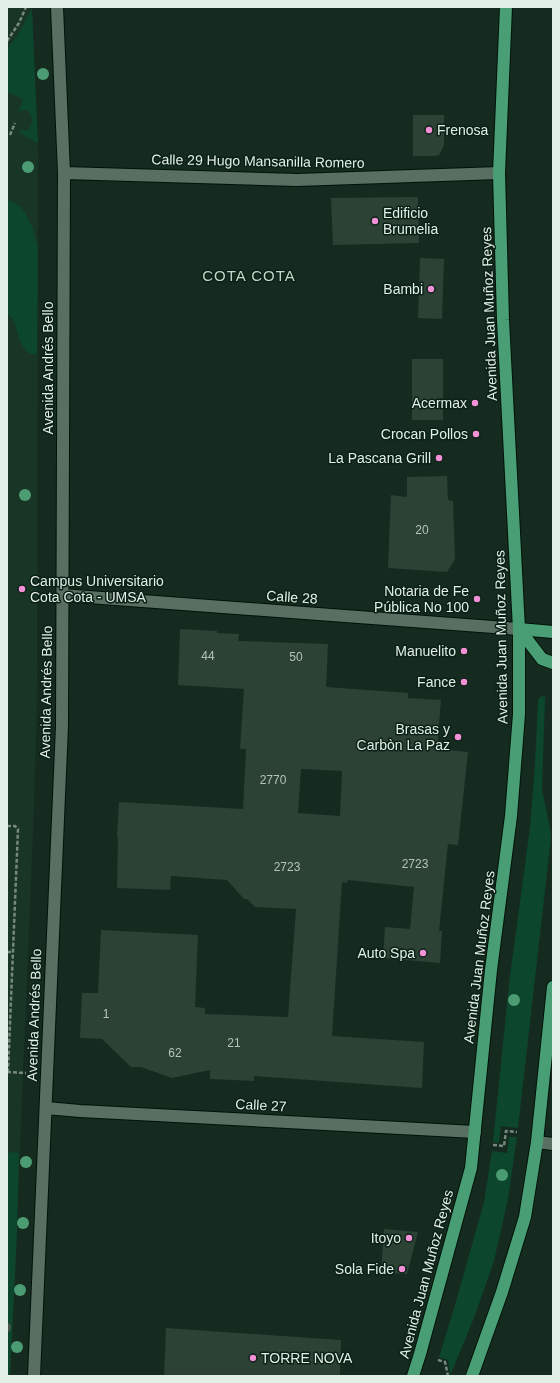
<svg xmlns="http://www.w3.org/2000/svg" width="560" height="1383" viewBox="0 0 560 1383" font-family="Arial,sans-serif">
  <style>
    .built { fill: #183526 }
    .green { fill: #0c462c }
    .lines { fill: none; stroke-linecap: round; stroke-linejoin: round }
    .stream { stroke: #47534c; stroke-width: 8 }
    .building { fill: #2c4235; fill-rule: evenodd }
    .street-casing { stroke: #011309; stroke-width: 14 }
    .primary-casing { stroke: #011309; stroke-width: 14 }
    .path { stroke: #77897f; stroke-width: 2.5; stroke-dasharray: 4 2; stroke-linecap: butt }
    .street { stroke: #586f61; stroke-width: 12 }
    .primary { stroke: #499e75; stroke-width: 12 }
    .tree { fill: #4c9c73 }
    .poi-dot { fill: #f391d6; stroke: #0c2116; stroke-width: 1.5 }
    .labels { text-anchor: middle; stroke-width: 3; stroke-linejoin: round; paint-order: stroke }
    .number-label { font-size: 12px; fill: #b4c4ba }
    .poi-label { font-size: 14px; fill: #e2efe7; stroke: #0c2116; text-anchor: end }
    .street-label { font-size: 14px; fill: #e2efe7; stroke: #0c2116 }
    .neighbourhood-label { font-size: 15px; letter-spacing: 1px; fill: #bdd7c8; stroke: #0c2116 }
  </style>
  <rect width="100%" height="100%" fill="#152b1f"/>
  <path class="built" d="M7,7H32L38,157L37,692L34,807L12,1340L10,1376H7Z"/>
  <path class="green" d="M32,9L38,143L21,134L19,130H29L33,120L28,110L18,111L23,99L7,92V49L17,36Z
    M7,199L21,207L24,211L32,226L38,247L37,354H31C13,342 21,324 7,313Z
    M542,696L545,697V701L542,789L550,828L551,838L518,1128L501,1126L499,1143L493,1142L509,984L530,827L535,764L538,700L540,697Z
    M509,1137H517L508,1199L494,1261L474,1318L450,1376L448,1360L439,1357L455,1305L484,1202L492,1151L507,1153Z
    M7,1152L19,1153L17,1231L10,1376H7Z"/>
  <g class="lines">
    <path class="stream" d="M7,1327V1328"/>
  </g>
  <path class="building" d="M413,115H444V145L439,155L434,156H413Z
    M418,197L419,243L333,245L331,198Z
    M420,258L444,259L442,319L418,318Z
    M412,359H443V420H412Z
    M447,476L448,500L453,501L455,559L447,572L388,568L391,495L407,497V477Z
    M180,629L217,631V633L239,634L238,641L328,644L326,687L408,693V698L441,700L437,749L468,752L458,845L448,844L439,931H442L440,963L383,958L385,927L410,929L414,887L348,880L347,883L342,882L332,1036L424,1042L422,1088L254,1076V1081L210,1079V1070L172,1078L141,1067H131L102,1039L80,1038L82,993H98L101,930L198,935L195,1007L205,1008V1014L288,1017L296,909L255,907L247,899H244L227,880L171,876L170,890L117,888L118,837H117L119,802L243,809L246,749H240L244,689L178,685ZM301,769L342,771L340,816L298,813Z
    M384,1229L418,1232L407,1274L381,1273Z
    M166,1328L341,1340L340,1376H164Z"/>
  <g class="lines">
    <g class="street-casing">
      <path id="street" d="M64,173L297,180L499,173
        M62,595L519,629
        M46,1108L80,1111L475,1132
        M537,1142L553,1144
        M34,1376L62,726L64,173L57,7"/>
    </g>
    <g class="primary-casing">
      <path id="primary" d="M519,629L542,659L553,663
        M519,629L553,632
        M413,1376L420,1354L471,1168L491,970L511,816L519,714V629L503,320L499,173L506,7
        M472,1376L502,1292L525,1217L537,1142L553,987"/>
    </g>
    <path class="path" d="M7,41L19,23L26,7
      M10,135L15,123
      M7,826H15L18,829L8,1072
      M7,952H13
      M7,1072L26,1073
      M493,1145L504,1146L506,1131L517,1132
      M438,1360L445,1362L448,1376"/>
    <use href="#street" class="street"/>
    <use href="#primary" class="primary"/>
  </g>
  <g class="tree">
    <circle cx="43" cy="74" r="6"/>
    <circle cx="28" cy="167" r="6"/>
    <circle cx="25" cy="495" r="6"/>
    <circle cx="514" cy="1000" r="6"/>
    <circle cx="26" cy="1162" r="6"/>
    <circle cx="502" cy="1175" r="6"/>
    <circle cx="23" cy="1223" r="6"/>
    <circle cx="20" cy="1290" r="6"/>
    <circle cx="17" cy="1347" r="6"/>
  </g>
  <g class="poi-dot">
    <circle cx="429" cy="130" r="4"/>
    <circle cx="375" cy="221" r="4"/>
    <circle cx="431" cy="289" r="4"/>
    <circle cx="475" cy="403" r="4"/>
    <circle cx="476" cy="434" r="4"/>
    <circle cx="439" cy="458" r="4"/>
    <circle cx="22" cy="589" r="4"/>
    <circle cx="477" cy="599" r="4"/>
    <circle cx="464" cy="651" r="4"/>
    <circle cx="464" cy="682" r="4"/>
    <circle cx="458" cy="737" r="4"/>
    <circle cx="423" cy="953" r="4"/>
    <circle cx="409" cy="1238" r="4"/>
    <circle cx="402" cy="1269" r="4"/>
    <circle cx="253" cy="1358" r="4"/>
  </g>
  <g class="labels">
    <g class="number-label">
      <text x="422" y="534">20</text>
      <text x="208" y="660">44</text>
      <text x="296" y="661">50</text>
      <text x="273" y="784">2770</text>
      <text x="415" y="868">2723</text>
      <text x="287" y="871">2723</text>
      <text x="106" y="1018">1</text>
      <text x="234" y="1047">21</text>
      <text x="175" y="1057">62</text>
    </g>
    <g class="poi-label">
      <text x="437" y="135" text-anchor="start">Frenosa</text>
      <text x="383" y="218" text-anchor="start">Edificio<tspan x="383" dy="16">Brumelia</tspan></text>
      <text x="423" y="294">Bambi</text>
      <text x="467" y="408">Acermax</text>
      <text x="468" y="439">Crocan Pollos</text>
      <text x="431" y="463">La Pascana Grill</text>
      <text x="30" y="586" text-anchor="start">Campus Universitario<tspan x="30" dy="16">Cota Cota - UMSA</tspan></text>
      <text x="469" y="596">Notaria de Fe<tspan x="469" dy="16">Pública No 100</tspan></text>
      <text x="456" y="656">Manuelito</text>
      <text x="456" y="687">Fance</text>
      <text x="450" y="734">Brasas y<tspan x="450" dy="16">Carbòn La Paz</tspan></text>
      <text x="415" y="958">Auto Spa</text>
      <text x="401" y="1243">Itoyo</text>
      <text x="394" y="1274">Sola Fide</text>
      <text x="261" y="1363" text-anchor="start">TORRE NOVA</text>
    </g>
    <g class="street-label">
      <text transform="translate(258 161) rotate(1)" y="5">Calle 29 Hugo Mansanilla Romero</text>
      <text transform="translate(489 314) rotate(-92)" y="5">Avenida Juan Muñoz Reyes</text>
      <text transform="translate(48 368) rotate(-90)" y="5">Avenida Andrés Bello</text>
      <text transform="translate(292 597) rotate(4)" y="5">Calle 28</text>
      <text transform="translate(501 637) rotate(-91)" y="5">Avenida Juan Muñoz Reyes</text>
      <text transform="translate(46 692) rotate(-89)" y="5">Avenida Andrés Bello</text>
      <text transform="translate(479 957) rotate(-83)" y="5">Avenida Juan Muñoz Reyes</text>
      <text transform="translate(34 1015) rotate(-88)" y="5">Avenida Andrés Bello</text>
      <text transform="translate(261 1105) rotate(3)" y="5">Calle 27</text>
      <text transform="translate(426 1274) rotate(-75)" y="5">Avenida Juan Muñoz Reyes</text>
    </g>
    <g class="neighbourhood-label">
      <text x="249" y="281">COTA COTA</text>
    </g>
  </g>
  <rect width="560" height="1383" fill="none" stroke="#e2efe7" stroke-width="16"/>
</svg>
